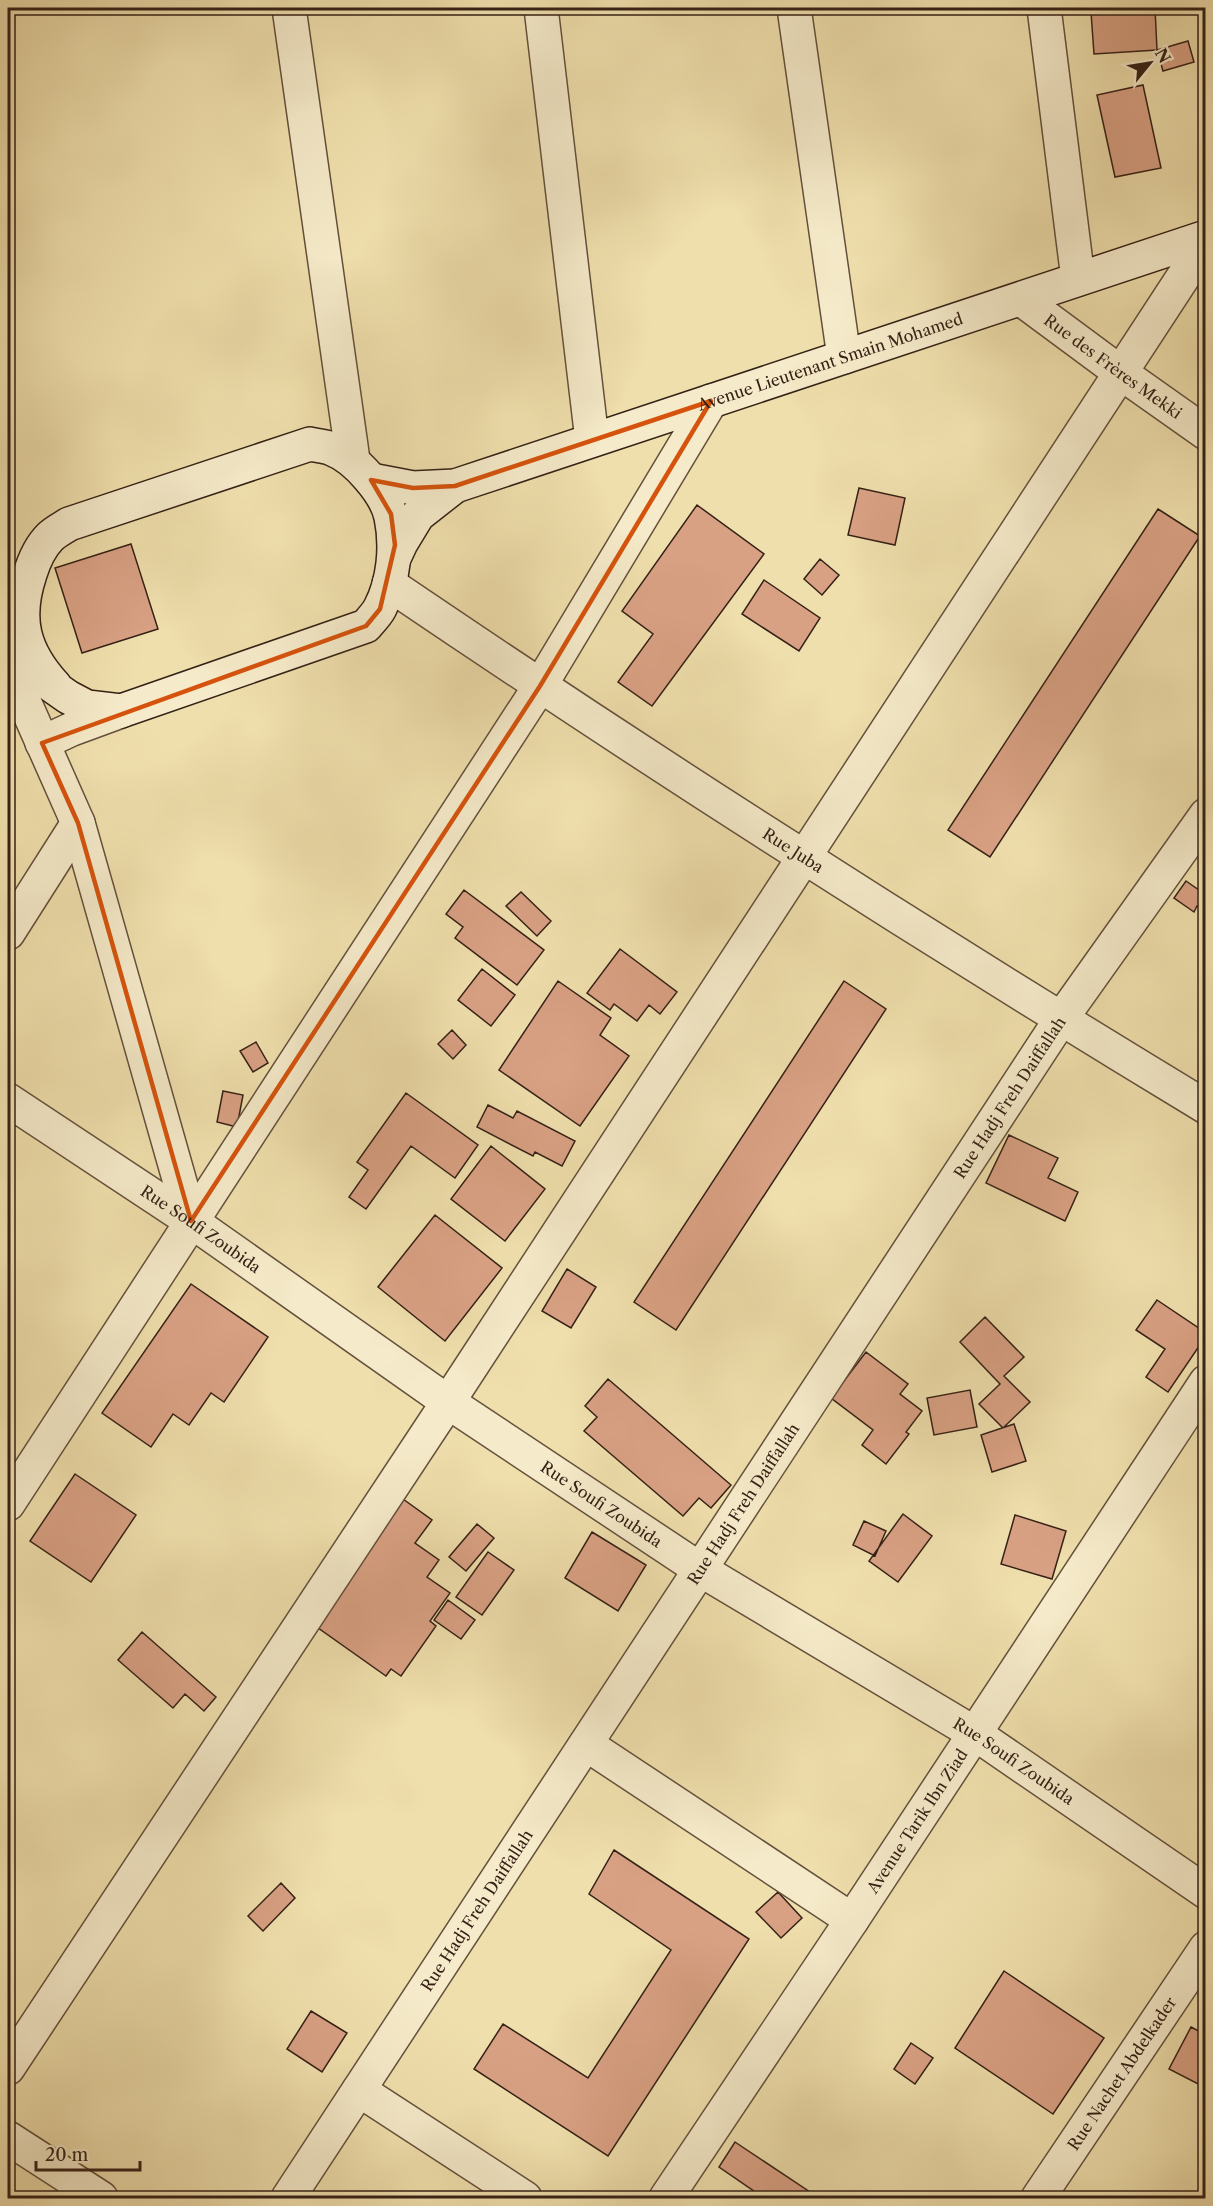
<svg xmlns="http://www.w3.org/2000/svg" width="1213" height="2206" viewBox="0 0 1213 2206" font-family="'Libre Caslon Text',serif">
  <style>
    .building { fill: #d9a184; stroke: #352116; stroke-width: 1.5 }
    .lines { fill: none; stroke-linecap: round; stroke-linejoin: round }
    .minor-casing { stroke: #64503c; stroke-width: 36 }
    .tertiary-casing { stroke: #64503c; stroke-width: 36 }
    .secondary-casing { stroke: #352116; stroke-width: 36 }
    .minor { stroke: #f5eac9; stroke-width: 33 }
    .tertiary { stroke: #f5eac9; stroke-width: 33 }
    .secondary { stroke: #f5eac9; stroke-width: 33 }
    .marked { fill: none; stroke: #d6530d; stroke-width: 4.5; stroke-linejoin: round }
    .labels { text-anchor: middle; stroke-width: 6; stroke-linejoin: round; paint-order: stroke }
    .street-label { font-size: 16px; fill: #352116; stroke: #f5eac9 }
  </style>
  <rect width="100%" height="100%" fill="#efdfac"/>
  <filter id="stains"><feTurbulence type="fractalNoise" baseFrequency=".00333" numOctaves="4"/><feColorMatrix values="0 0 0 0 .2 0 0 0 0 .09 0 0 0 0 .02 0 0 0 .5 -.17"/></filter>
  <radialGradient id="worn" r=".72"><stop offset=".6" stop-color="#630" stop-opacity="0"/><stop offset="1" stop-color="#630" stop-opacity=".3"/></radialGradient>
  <path class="building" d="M1102,8H1126L1104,14Z
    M1155,8L1157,50L1094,54L1091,12Z
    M1188,41L1194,62L1163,71L1157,50Z
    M1143,85L1161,168L1115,177L1097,95Z
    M859,488L905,498L895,545L848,535Z
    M697,505L764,554L652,706L618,682L653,634L622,611Z
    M1158,509L1200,536L990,857L948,830Z
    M131,544L158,629L82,653L55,568Z
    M820,559L839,575L822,595L804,579Z
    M764,580L820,618L799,651L742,614Z
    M1186,881L1206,895V912L1197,906L1194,912L1174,898Z
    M464,890L544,950L517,985L455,938L463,927L446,914Z
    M521,892L551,921L537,936L506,906Z
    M620,949L677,992L660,1014L649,1005L637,1021L614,1004L610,1010L587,993Z
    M482,969L515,995L491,1026L458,1000Z
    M558,981L611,1018L600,1035L629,1056L580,1126L499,1070Z
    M844,981L886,1009L676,1330L634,1302Z
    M452,1030L466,1045L453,1059L438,1044Z
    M256,1042L268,1063L253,1072L240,1051Z
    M223,1091L243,1095L237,1127L217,1122Z
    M406,1093L478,1145L455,1178L411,1146L366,1209L349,1197L368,1170L357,1162Z
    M488,1105L513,1118L517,1111L575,1141L562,1166L535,1152L533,1156L477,1127Z
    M1009,1135L1058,1158L1048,1178L1078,1192L1065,1221L986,1183Z
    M491,1146L545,1189L505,1241L451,1199Z
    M435,1215L502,1268L445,1341L378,1287Z
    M567,1269L596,1287L571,1328L542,1311Z
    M191,1284L268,1337L224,1402L211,1393L189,1425L173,1414L151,1447L102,1413Z
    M1157,1300L1206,1333V1336L1168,1392L1146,1377L1165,1349L1136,1330Z
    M985,1317L1024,1357L1004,1376L1030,1402L1003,1428L979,1404L1000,1384L960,1342Z
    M866,1352L908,1384L900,1394L922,1411L906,1432L909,1434L886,1464L862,1445L873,1430L831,1398Z
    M608,1379L731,1485L711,1508L699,1498L683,1516L584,1431L597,1417L585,1406Z
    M970,1390L977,1427L934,1435L927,1398Z
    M1014,1424L1026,1461L992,1472L981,1435Z
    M75,1474L136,1515L91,1582L30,1541Z
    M403,1499L432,1520L415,1543L439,1560L427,1577L450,1593L430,1621L436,1626L401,1676L391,1669L386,1676L314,1625Z
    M903,1514L932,1536L898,1582L869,1561Z
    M1015,1515L1066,1531L1052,1579L1001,1564Z
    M864,1521L886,1531L875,1556L853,1545Z
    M477,1524L494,1538L466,1571L449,1557Z
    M592,1532L646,1565L618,1611L565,1578Z
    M488,1552L514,1570L482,1615L456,1597Z
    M448,1600L475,1620L461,1639L434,1620Z
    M142,1632L216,1697L204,1711L185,1694L173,1708L118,1660Z
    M614,1850L749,1939L608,2156L474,2069L503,2024L588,2078L671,1950L589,1894Z
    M281,1883L295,1898L263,1931L248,1916Z
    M778,1892L802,1918L781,1938L756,1912Z
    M1004,1971L1104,2038L1053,2114L955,2048Z
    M311,2011L347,2033L322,2072L287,2049Z
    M1191,2027L1206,2035V2088L1169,2069Z
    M911,2043L933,2058L915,2084L894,2069Z
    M735,2142L819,2198H764L719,2167Z"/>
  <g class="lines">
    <g class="minor-casing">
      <g id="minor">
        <path d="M289,8L353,460"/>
        <path d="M541,8L592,440"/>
        <path d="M794,8L844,357"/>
        <path d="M1044,8L1078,279"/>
        <path id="s1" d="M1021,299L1121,373L1206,433"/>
        <path id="s2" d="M389,584C656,765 930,940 1206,1107"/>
        <path d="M8,665L78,823L191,1221"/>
        <path d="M42,743L72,729L121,711"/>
        <path d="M8,933L78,823"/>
        <path d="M8,1504L540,686L711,401"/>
        <path d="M586,1744L852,1920"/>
        <path d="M8,2068L448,1402L1206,242"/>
        <path d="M359,2090L525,2198"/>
        <path d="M8,2138L101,2198"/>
        <path id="s3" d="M288,2198L1061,1019L1206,815"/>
        <path id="s4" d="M666,2198L852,1920L1206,1382"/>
        <path id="s5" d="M1038,2198L1206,1948"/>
      </g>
    </g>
    <g class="tertiary-casing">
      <g id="tertiary">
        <path id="s6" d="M8,1100L191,1221L448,1402L701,1570L974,1733L1206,1892"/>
      </g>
    </g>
    <g class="secondary-casing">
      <g id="secondary">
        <path id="s7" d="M371,480L413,488L455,486L1206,237"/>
        <path d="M394,558L401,543L418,515L455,486"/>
        <path d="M8,655L68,697L87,707L121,711L366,626C371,620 377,614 380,608C394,581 397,546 391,517C386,493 356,458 332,449C326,446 317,446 310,444L69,524C63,528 55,532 50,537C40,547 34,561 30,574C15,619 23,651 55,686"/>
      </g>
    </g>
    <use href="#minor" class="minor"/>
    <use href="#tertiary" class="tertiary"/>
    <use href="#secondary" class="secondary"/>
  </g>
  <path class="marked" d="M711,401L540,686L191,1221L78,823L42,743L366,626L380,609L395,545L391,514L371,480L413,488L455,486Z"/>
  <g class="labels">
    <g class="street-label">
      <text dy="6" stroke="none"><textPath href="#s7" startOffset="480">Avenue Lieutenant Smain Mohamed</textPath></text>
      <text dy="6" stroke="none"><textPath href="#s1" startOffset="114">Rue des Frères Mekki</textPath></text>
      <text dy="6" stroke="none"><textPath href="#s2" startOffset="484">Rue Juba</textPath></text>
      <text dy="6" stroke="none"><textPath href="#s3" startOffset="1316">Rue Hadj Freh Daiffallah</textPath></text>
      <text dy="6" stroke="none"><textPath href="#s6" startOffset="232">Rue Soufi Zoubida</textPath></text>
      <text dy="6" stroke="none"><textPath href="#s6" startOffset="718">Rue Soufi Zoubida</textPath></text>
      <text dy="6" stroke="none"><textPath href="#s3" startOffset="830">Rue Hadj Freh Daiffallah</textPath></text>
      <text dy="6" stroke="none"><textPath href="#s6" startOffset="1204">Rue Soufi Zoubida</textPath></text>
      <text dy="6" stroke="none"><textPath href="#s4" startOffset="453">Avenue Tarik Ibn Ziad</textPath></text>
      <text dy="6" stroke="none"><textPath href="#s3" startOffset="344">Rue Hadj Freh Daiffallah</textPath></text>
      <text dy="6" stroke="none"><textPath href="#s5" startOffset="150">Rue Nachet Abdelkader</textPath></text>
    </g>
  </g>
  <rect width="1213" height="2206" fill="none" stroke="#efdfac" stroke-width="30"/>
  <rect x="9" y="9" width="1195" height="2188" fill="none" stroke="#352116" stroke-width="3"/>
  <rect x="15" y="15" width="1183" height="2176" fill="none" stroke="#352116" stroke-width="1.5"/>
  <g transform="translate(1150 63) rotate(60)" stroke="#f5eac9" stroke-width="4.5" paint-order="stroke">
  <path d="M0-4.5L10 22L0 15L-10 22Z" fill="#352116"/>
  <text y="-9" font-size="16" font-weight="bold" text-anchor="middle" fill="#352116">N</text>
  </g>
  <path d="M36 2161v9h104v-9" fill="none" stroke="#352116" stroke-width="3"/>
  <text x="45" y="2161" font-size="18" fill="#352116" stroke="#f5eac9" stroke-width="4.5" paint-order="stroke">20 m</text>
  <rect width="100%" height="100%" filter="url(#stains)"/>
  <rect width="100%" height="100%" fill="url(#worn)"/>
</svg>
